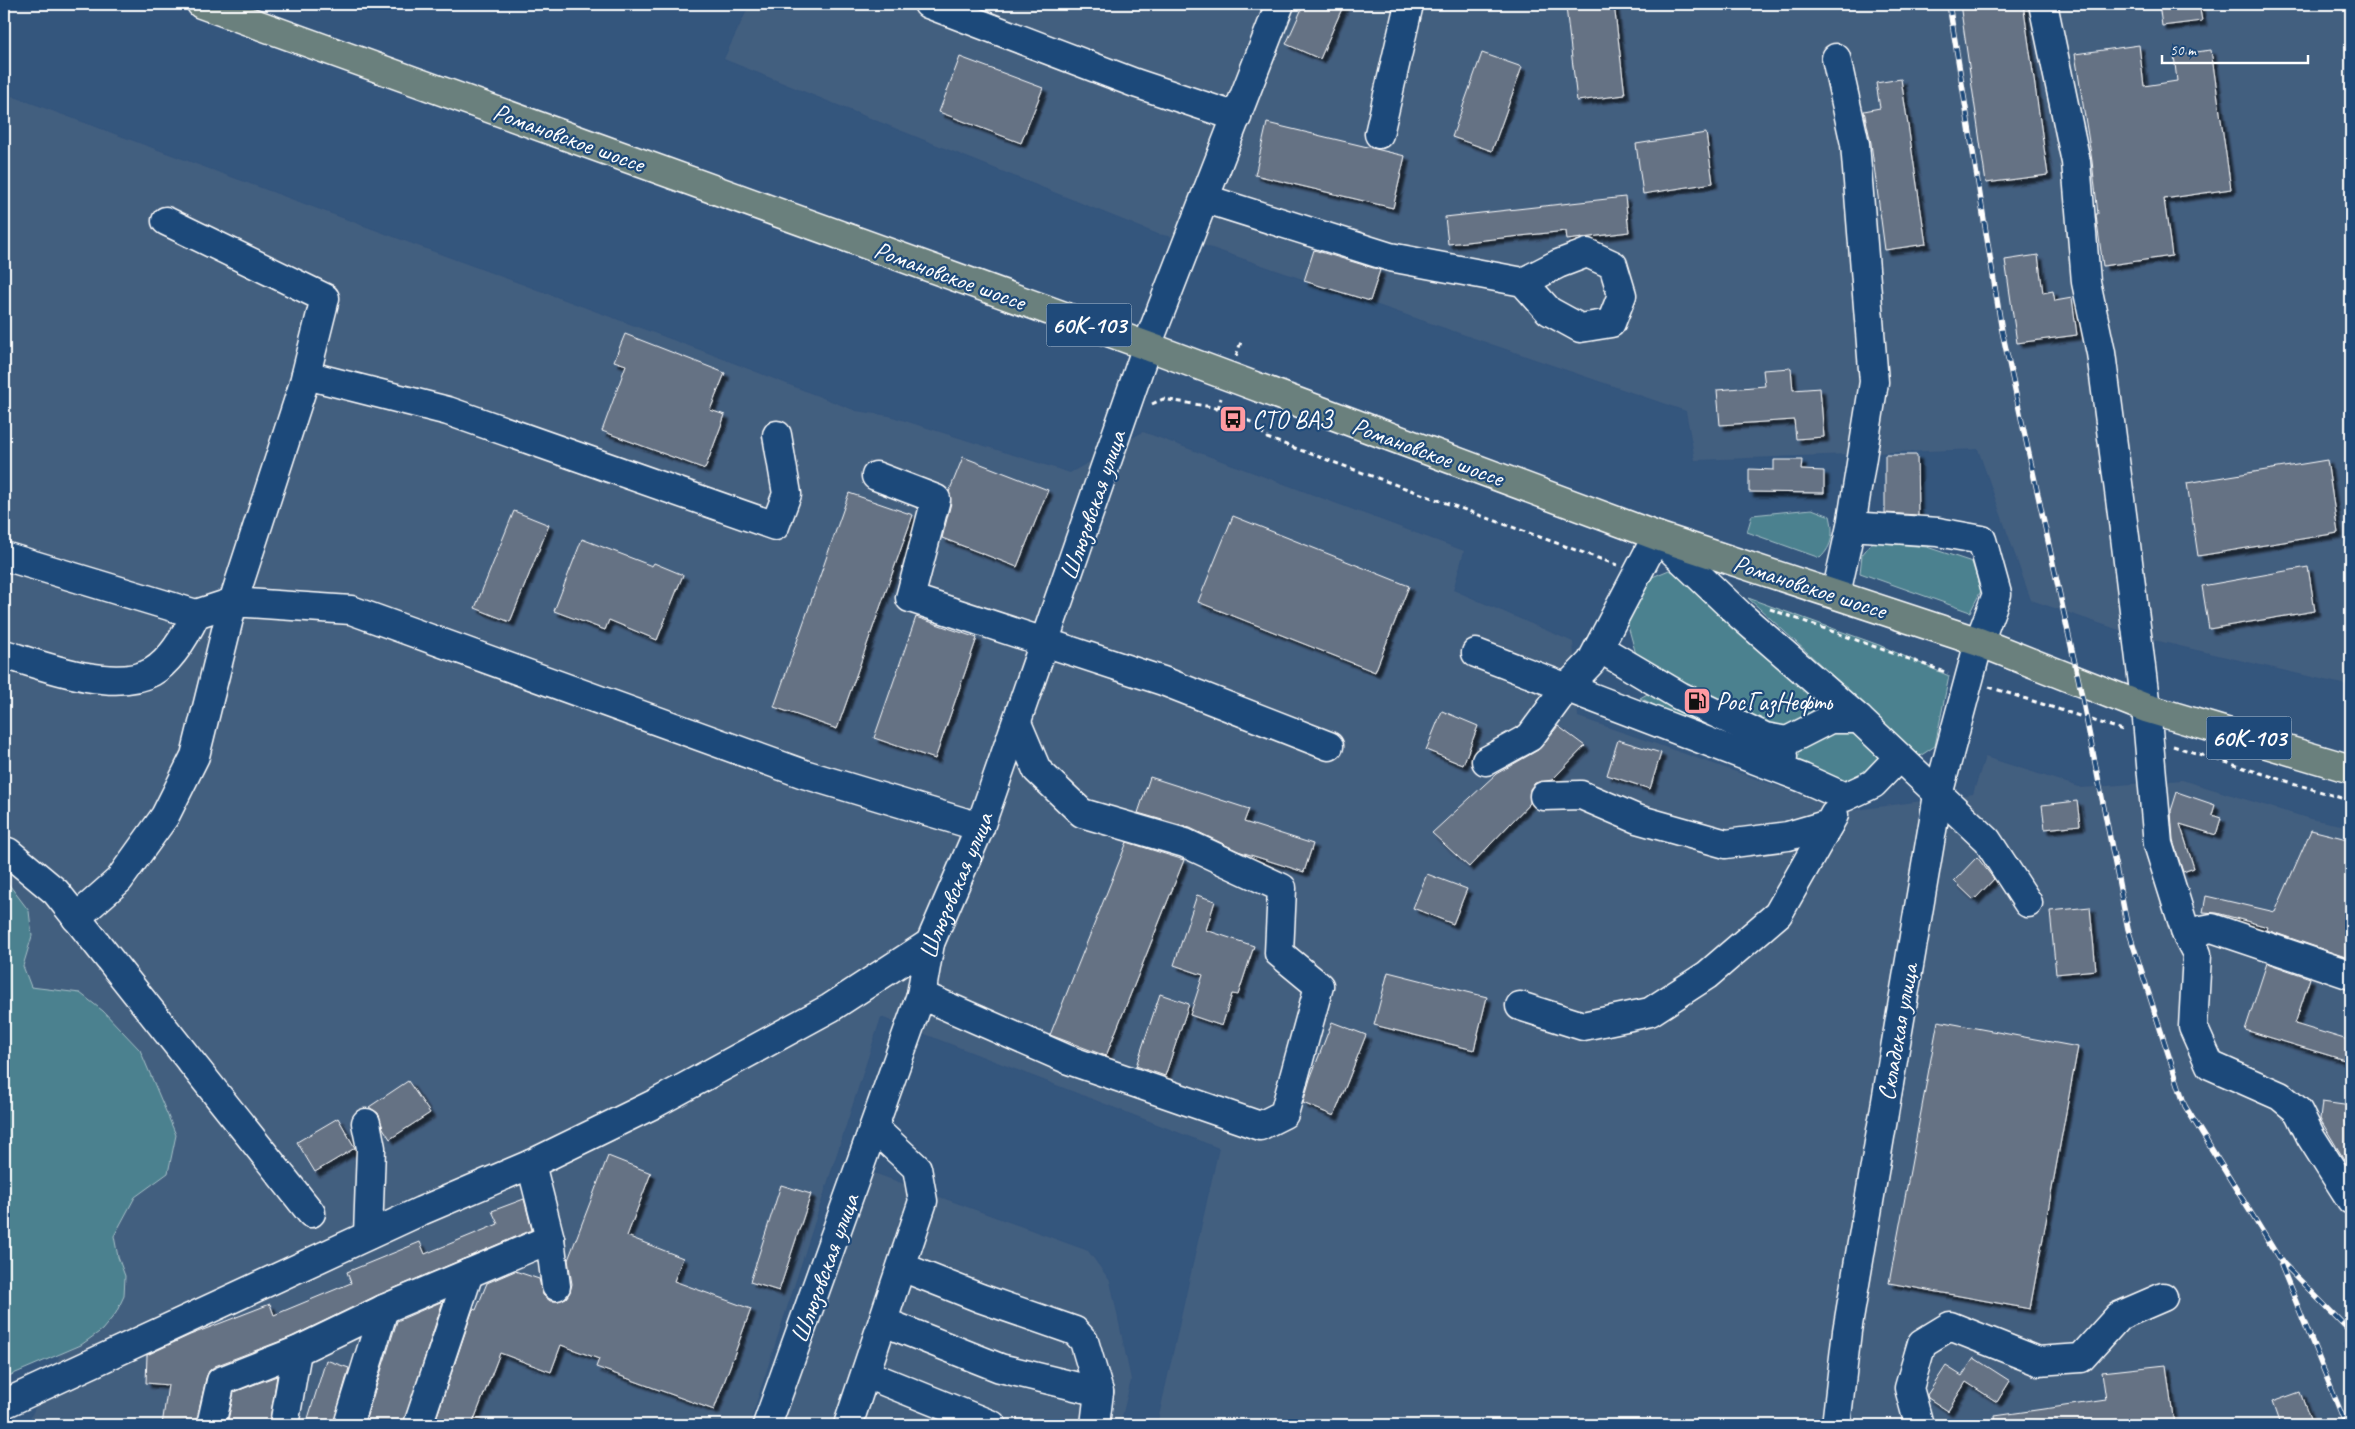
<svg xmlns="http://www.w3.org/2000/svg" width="2355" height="1429" viewBox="0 0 2355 1429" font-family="Caveat,sans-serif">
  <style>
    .built { fill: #435e7f }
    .green { fill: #4c818f; stroke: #a6c0c7 }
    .building { fill: #657284; stroke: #fff; filter: url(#shadow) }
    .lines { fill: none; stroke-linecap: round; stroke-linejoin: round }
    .minor-casing { stroke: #fff; stroke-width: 31 }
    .major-casing { stroke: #fff; stroke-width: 31 }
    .path { stroke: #fff; stroke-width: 3; stroke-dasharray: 5 4; stroke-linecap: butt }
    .minor { stroke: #1f4a7a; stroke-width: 28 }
    .major { stroke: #6a807d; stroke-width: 28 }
    .rail-casing { stroke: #fff; stroke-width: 5.5 }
    .rail { stroke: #1f4a7a; stroke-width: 4; stroke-dasharray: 11; stroke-linecap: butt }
    .labels { text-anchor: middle; stroke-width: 4.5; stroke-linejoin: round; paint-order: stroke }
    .shield { fill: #1f4a7a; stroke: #bcc9d7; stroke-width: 1 }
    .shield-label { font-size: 24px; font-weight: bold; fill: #fff }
    .street-label { font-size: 25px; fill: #fff; stroke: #1f4a7a }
    .poi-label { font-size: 25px; fill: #fff; stroke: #1f4a7a; text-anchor: start }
  </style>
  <defs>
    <filter id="shadow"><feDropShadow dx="4.5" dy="4.5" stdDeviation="1" flood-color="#0009"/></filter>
  </defs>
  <rect width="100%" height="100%" fill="#34567d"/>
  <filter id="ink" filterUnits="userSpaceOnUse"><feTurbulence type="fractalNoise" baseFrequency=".02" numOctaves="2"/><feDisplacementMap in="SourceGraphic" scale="10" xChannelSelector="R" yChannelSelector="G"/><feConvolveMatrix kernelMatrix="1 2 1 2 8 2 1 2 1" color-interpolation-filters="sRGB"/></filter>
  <g filter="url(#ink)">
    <path class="built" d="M750,4H2351V686L2137,636L2031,600L1978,449L1695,460L1686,411L1189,240L1158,234L724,59Z
      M6,94L705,352L856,411L889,416L1070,473L1143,432L1464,551L1453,590L1573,642L1578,717L1849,811L1973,794L1985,757L2082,788L2182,780L2310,819L2351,827V1338L2342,1344L2351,1364V1425H1157L1219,1148L881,1017L749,1425H27L76,1321L4,1227V97Z
      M871,1172L1088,1251L1110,1281L1131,1380L1120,1425H779Z"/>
    <path class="green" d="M1812,509L1830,516C1834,532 1833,546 1820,558L1747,532L1752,515Z
      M1872,542L1927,547L1972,562L1981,591L1970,612L1860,573L1862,555Z
      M1669,570L1706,587L1810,688L1819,703L1801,723L1771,729L1637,658L1625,615L1650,578Z
      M1748,598L1879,645L1949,676L1935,746L1920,756Z
      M1651,692L1735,730L1725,735L1687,721L1640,698Z
      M1845,729L1869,742L1880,762L1852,787L1797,764L1794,751L1811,733Z
      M4,878L29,911L32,936L23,966L31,987L80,993L103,1011L140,1050L176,1135L168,1173L135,1197L114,1236L118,1257L125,1276L124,1296L116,1313L102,1330L81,1345L4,1378Z"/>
    <path class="building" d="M1304,4H1344L1320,59L1286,44Z
      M1589,4H1614L1625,95L1577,101L1566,7Z
      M1960,4H2023L2048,175L1986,183Z
      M2159,4H2199L2202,21L2162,26Z
      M2139,45L2144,86L2177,81L2174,55L2211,50L2231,189L2164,199L2172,256L2103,266L2097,223L2096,214H2098L2092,161L2075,54Z
      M1482,53L1522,67L1492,151L1452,137Z
      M960,57L1043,88L1021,143L939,112Z
      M1901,79L1926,244L1885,250L1871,143L1864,111L1880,108L1876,83Z
      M1267,123L1405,156L1393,208L1255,175Z
      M1706,133L1713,183L1643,194L1636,144Z
      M1625,197L1629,232L1567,240L1566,231L1448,244L1445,217Z
      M1314,250L1380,270L1370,301L1304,281Z
      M2038,255L2043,293L2053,291L2055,301L2072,298L2077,335L2017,343L2005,260Z
      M625,334L725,373L710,410L725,415L705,469L602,431L626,365L614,361Z
      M1791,368L1793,390L1820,388L1824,437L1796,439L1794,420L1720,425L1717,390L1765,386L1763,370Z
      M1885,455H1917L1918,515L1885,513Z
      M963,457L1048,490L1017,567L942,538L951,503L949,492Z
      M1774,460H1802L1801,470L1824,471V493L1749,492V469L1774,470Z
      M2327,460L2338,533L2198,556L2187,483Z
      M849,493L913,515L837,729L774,707Z
      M514,511L549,525L510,622L475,608Z
      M1233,516L1409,586L1375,672L1198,602Z
      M582,539L652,566L654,563L683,575L657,640L609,620L605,630L554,611Z
      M2308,567L2315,611L2209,629L2202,586Z
      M916,617L977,638L935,759L874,738Z
      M1442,711L1478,726L1463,765L1426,750Z
      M1558,726L1585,746L1552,780L1535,783L1530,789V803L1469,867L1432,833L1496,774L1538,750Z
      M1618,740L1661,753L1650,789L1607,775Z
      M1150,777L1249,809L1244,822L1313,844L1304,872L1238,851L1190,828L1138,813Z
      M2177,792L2215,805L2212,815L2221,818L2216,835L2180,824L2194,868L2183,872L2173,841L2171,811Z
      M2077,801L2080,825L2045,829L2042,805Z
      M2311,830L2351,840V959L2267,930L2268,927L2217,913L2203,912L2206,896L2275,912Z
      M1127,842L1184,860L1106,1056L1050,1035Z
      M1977,857L1994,879L1974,900L1954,881Z
      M1427,874L1467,889L1453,924L1413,908Z
      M1197,895L1215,901L1206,930L1254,946L1238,995L1232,994L1222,1026L1190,1015L1203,975L1174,965Z
      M2090,907L2096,970L2056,974L2050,911Z
      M2267,963L2310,978L2295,1024L2351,1041V1062L2245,1030Z
      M1388,972L1487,997L1474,1050L1374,1025Z
      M1160,994L1189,1004L1165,1076L1136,1066Z
      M1938,1021L2078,1047L2030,1309L1889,1283Z
      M1332,1022L1366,1035L1334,1116L1303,1103L1310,1079Z
      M408,1081L430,1113L390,1139L383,1128L378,1113L369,1107Z
      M2322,1102L2351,1106V1171L2320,1119Z
      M338,1118L355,1148L315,1172L297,1142Z
      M608,1156L651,1173L627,1236L683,1258L674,1281L751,1309L714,1410L596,1367L599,1359L561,1345L551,1372L500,1353L472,1425H434L473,1309L476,1310L487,1283L515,1271L539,1279L543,1295L550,1301H558L566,1298L570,1292L572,1284L568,1260Z
      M781,1185L811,1194L779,1291L750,1282Z
      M524,1199L532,1230L378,1295L291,1337L215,1366L209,1371L206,1378L196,1425H162L168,1385L146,1383L147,1355L190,1335L270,1304L274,1315L351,1283L347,1272L420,1242L425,1254L498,1224L492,1211Z
      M443,1301L403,1425H364L397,1321Z
      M1974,1358L2010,1381L1997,1402L1966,1382L1948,1411L1928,1398L1927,1395L1946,1366L1962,1376Z
      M326,1360L349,1368L333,1425H306Z
      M2166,1365L2174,1425H1996L1995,1416L2106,1400L2102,1372Z
      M277,1376L269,1425H227L234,1392Z
      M2300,1392L2312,1425H2280L2272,1402Z"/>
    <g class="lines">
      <g class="minor-casing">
        <g id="minor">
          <path d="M928,4L1135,83L1237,117"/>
          <path d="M2043,4L2076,162L2086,282L2101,353L2125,537L2146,708L2158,844L2186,933L2212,928L2351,975"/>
          <path d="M1836,58L1855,144L1874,382L1851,526"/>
          <path d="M1379,134L1409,4"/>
          <path d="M1206,199L1390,257L1523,282L1558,264L1587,253L1613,265L1622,295L1611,323L1580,328L1549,311L1523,282"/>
          <path d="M306,375L448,411L775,526L787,494L777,435"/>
          <path d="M876,476L936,499L910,598L1163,681L1329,746"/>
          <path d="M4,556L196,614L233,602L303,386L325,298L166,221"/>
          <path d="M1836,594L1851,526L1938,532L1982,540L1997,594L1979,642L1938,795L1847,1331L1836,1425"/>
          <path d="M1599,648L1680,696L1765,737L1787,741"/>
          <path d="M1476,653L1803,778L1845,797L1873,784L1899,757"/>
          <path d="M4,654C43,666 114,693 152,672C171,661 187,633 196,614"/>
          <path d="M1783,757L1780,754L1787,741L1830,719H1859"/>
          <path d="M1486,761L1530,737L1566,688L1591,662L1657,536L1741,616L1859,719L1987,840L2028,903"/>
          <path d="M1544,796L1581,795L1637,819L1726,844L1788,836L1829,824L1834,815"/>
          <path d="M4,851L8,852L56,892L311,1213"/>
          <path d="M76,918L119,880L165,816L195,756L233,602L351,610L804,774L980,827"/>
          <path d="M2186,933L2197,954L2193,1027L2210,1065L2280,1096L2298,1111L2311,1137L2351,1200"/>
          <path d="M921,995L1069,1060L1260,1126L1284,1114L1319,986L1279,953L1282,888L1185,843L1082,813L1037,770L1017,723"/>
          <path d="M1520,1006L1583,1026L1650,1012L1707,975L1778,914L1829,824"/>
          <path d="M366,1123L371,1148L368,1235"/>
          <path d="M531,1164L550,1239L556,1286"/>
          <path d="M902,1267L980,1298L1075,1331L1084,1341L1099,1392L1095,1425"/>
          <path d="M884,1322L1000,1368L1099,1392"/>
          <path d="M866,1374L992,1425"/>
          <path d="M4,1404L421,1211L531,1164L654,1104L830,1008L930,943"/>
          <path d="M211,1425L221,1381L297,1351L384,1309L550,1239"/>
          <path d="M284,1425L297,1351"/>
          <path d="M348,1425L384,1309"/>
          <path d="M418,1425L469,1273"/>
          <path id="s1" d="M767,1425L921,995L930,943L980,827L1147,346L1280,4"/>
          <path d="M848,1425L923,1201L917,1168L874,1128"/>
          <path d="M1919,1425L1909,1388L1922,1343L1950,1326L2038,1361L2081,1358L2119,1316L2163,1297"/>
        </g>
      </g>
      <g class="major-casing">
        <path id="major" d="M201,4L1147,346L1657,536L1979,642L2146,708L2351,769"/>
      </g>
      <path class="path" d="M1236,356L1241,342
        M1152,404L1163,399L1212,407L1254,423L1267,438L1617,565
        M1218,409L1221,398
        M1770,609L1948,673
        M1989,687L2126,731
        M2173,746L2351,801"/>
      <use href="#minor" class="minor"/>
      <use href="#major" class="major"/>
      <g class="rail-casing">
        <path id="rail" d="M1949,4L2002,331L2079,682L2128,929L2185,1106L2280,1260L2351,1332
          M2281,1265L2346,1425"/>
      </g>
      <use href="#rail" class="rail"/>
    </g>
  </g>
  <defs>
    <g id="bus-square" transform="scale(1.4375)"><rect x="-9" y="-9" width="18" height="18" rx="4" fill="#ff9aa2" stroke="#1f4a7a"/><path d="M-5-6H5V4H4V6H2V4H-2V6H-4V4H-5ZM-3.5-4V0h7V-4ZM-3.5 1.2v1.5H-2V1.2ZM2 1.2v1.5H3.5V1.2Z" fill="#111"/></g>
    <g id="fuel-square" transform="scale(1.4375)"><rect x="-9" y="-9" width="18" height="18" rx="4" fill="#ff9aa2" stroke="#1f4a7a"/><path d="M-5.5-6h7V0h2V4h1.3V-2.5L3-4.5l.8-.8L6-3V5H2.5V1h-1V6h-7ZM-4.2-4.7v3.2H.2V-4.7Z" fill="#111"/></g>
  </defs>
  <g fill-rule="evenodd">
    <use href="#bus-square" x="1233" y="419"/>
    <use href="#fuel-square" x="1697" y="701"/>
  </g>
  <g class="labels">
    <g class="shield">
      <rect x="1046.5" y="303.5" width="85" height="43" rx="4"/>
      <rect x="2206.5" y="716.5" width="85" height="43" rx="4"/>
    </g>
    <g class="shield-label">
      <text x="1089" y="333">60К-103</text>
      <text x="2249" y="746">60К-103</text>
    </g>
    <g class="street-label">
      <text transform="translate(569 137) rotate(20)" y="9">Романовское шоссе</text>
      <text transform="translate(950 275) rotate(20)" y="9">Романовское шоссе</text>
      <text transform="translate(1428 451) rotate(20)" y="9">Романовское шоссе</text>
      <text transform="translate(1092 505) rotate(-71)" y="9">Шлюзовская улица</text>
      <text transform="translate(1810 586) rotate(18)" y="9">Романовское шоссе</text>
      <text dy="9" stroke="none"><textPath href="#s1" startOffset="572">Шлюзовская улица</textPath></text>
      <text transform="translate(1897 1032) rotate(-80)" y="9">Складская улица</text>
      <text transform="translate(824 1268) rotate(-70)" y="9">Шлюзовская улица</text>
    </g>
    <g class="poi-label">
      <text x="1252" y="428">СТО ВАЗ</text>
      <text x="1716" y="710">РосГазНефть</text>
    </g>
  </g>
  <rect width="2355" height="1429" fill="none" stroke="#1f4a7a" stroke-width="20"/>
  <rect x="10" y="10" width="2335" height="1409" fill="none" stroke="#fff" stroke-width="2" filter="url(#ink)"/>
  <path d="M2162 55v8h146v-8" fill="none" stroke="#ffffff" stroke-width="2.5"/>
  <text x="2170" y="55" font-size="15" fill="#ffffff" stroke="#1f4a7a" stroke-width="4" paint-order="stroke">50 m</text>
</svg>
